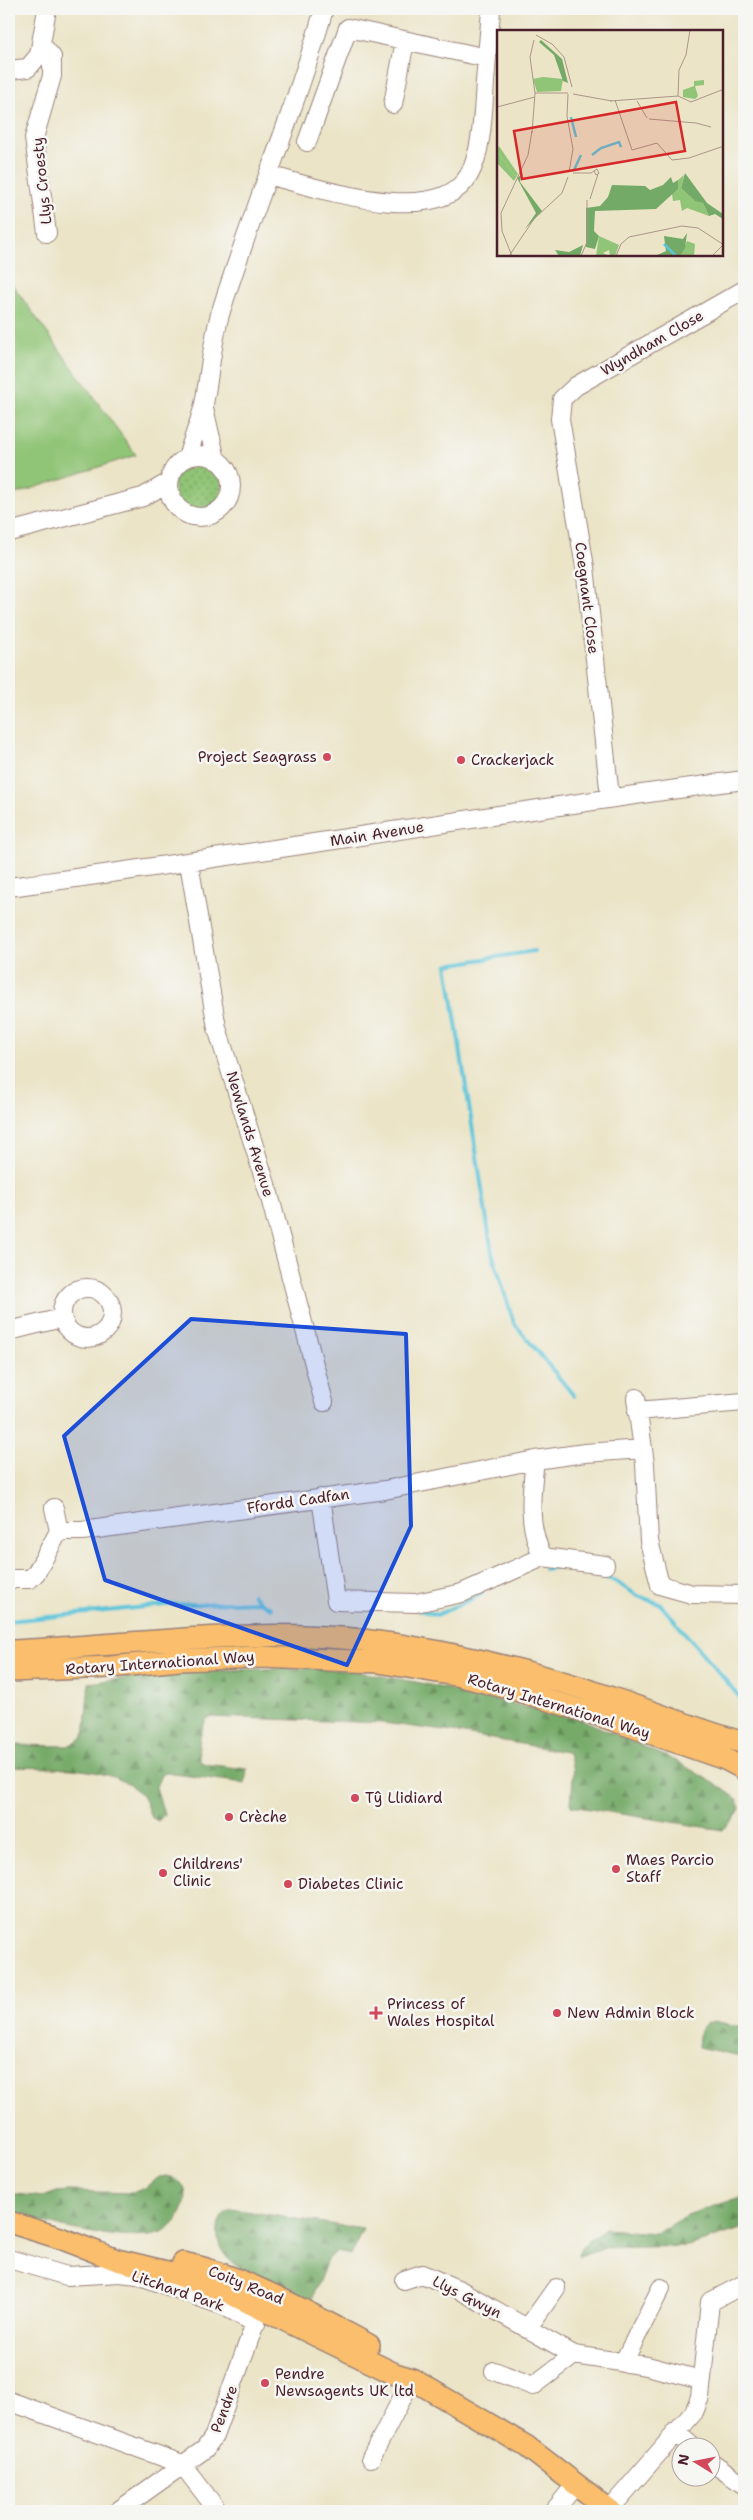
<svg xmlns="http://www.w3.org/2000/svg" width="753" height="2520" viewBox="0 0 753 2520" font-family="'Shantell Sans',sans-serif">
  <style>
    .grass { fill: url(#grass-dots); stroke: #6d7250 }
    .forest { fill: url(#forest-firs); stroke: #5f6449 }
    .garden { fill: #90c476; stroke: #6d7250 }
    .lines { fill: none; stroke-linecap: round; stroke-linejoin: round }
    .stream { stroke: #5dc5da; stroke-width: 4 }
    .minor-casing { stroke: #9a8279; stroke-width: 20 }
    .major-casing { stroke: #9a8279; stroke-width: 24 }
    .minor { stroke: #fff; stroke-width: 18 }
    .major { stroke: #fabe6d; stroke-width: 21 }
    .marked { fill: #1d4ed8; fill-opacity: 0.2; stroke: #1d4ed8; stroke-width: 4; stroke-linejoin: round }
    .poi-dot { fill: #d1495b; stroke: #f6f6f2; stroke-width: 2 }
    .labels { text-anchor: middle; stroke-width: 5; stroke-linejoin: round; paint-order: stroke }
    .street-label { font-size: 15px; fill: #4a1f2b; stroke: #f6f6f2 }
    .poi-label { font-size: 15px; fill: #4a1f2b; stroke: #f6f6f2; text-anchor: start }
    .inset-river { fill: none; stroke: #5dc5da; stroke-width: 2.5 }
    .inset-road { fill: none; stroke: #ab9589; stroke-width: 1 }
    .view { fill: #d62828; fill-opacity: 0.15; stroke: #d62828; stroke-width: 2.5 }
    .inset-edge { fill: none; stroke: #4a1f2b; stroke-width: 2.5 }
  </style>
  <defs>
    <pattern id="grass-dots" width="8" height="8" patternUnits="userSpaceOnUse" patternTransform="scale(1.25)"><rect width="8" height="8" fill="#90c476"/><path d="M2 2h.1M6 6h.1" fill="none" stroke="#789f61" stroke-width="1.8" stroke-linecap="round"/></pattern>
    <pattern id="forest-firs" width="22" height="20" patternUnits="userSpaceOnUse" patternTransform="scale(1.25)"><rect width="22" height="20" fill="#74aa67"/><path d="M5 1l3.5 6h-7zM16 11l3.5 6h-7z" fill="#618a55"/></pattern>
  </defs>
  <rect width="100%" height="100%" fill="#f6f6f2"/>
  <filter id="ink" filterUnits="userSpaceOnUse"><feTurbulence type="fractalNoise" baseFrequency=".02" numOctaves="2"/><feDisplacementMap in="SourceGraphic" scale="10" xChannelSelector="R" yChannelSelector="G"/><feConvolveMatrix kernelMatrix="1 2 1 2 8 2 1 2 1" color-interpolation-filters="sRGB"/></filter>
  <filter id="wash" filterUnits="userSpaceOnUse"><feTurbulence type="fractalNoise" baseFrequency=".0096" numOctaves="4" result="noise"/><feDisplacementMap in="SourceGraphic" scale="20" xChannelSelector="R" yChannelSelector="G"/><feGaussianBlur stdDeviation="1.12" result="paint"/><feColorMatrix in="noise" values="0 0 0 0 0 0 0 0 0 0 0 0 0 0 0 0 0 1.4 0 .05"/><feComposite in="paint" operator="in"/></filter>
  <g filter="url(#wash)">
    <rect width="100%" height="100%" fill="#ebe4c7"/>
    <path class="grass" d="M174 486a24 24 0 1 1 48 0a24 24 0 1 1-48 0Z"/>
    <path class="forest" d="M310,1668L354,1671L421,1683L583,1720L676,1761L719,1786L736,1798L740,1808L737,1815L723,1830L571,1806C571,1792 577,1761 566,1752L453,1732L383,1723L209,1717C201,1724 196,1751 200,1761L205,1764L247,1769L245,1783L166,1773L161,1775L156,1787L164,1815L158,1821L151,1817C148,1810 146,1802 142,1796C116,1763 47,1769 9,1767V1745L68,1746L84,1737L89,1683L179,1671Z
      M714,2021L744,2027V2059L735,2055L698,2047C699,2034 699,2024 714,2021Z
      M167,2176C201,2182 183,2226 159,2234C126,2244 42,2224 9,2213V2193L43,2197L57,2192L68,2191L132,2193L147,2187L159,2177Z
      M744,2196V2228L688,2246L605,2248L579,2257L578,2255L581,2247L605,2229L656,2233L687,2215Z
      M232,2209L363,2229L351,2255L336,2252L328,2258L310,2304C281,2281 213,2274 218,2229C219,2219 223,2213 232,2209Z"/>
    <path class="garden" d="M9,280L136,455L9,496Z"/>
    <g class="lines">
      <path class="stream" d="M534,951L447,965L492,1253L514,1323L574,1396
        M544,1569L557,1567
        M583,1570L613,1580L638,1596L660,1604L744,1702
        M253,1595L260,1602L271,1608
        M417,1609L437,1615L482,1594
        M9,1621L165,1605L260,1602"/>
    </g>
  </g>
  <g filter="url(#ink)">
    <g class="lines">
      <g class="minor-casing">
        <path id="minor" d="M41,44L52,57V76L34,138L47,233
          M9,70L28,68L39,55L47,9
          M393,104L405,41
          M307,142L348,28L487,58
          M268,175C315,187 438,230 469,175C484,149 483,99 486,70C487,49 490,29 491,9
          M204,408L216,460
          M169 486a31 31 0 1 1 62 0a31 31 0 1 1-62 0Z
          M187,458C192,440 200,422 204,404C210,373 212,341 221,311C253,209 295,111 324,9
          M9,532L143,497L169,482
          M610,797L585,567L560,419L562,399L576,386L744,290
          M189,863L217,1028L269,1194L324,1402
          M9,887C254,855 499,812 744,780
          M62 1313a25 25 0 1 1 50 0a25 25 0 1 1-50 0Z
          M9,1331L62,1318
          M636,1398L645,1464L649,1541L660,1585L692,1594L744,1595
          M637,1411L744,1402
          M321,1498L336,1601L416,1603L462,1593L543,1557
          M54,1508L59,1531
          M605,1565L543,1557C527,1526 531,1493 535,1460L585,1453L643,1449
          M9,1579H30L36,1573L59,1531H82L385,1490L535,1460
          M9,2259L67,2276L120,2273L138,2275L224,2306L256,2324
          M404,2280L422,2274L460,2290L574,2355L647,2366L701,2380
          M527,2329L556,2288
          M623,2363L661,2288
          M494,2371L533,2386L574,2355
          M9,2401L182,2464L218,2511
          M675,2432L694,2448
          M371,2458L412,2379
          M710,2461L744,2485
          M609,2510L694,2412L700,2397L710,2302L744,2284
          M118,2511L205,2449L214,2436L265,2296
          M554,2511L576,2484"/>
      </g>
      <g class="major-casing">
        <path id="major" d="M9,1651C126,1646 246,1627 363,1640C446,1650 529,1670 609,1697C654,1712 698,1730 744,1743
          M9,1671L111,1667L179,1660L262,1657L378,1662L461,1676L512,1689L604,1717L725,1759L744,1769
          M9,2222L60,2238L117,2260L175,2274L229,2293L395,2374L412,2379L526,2446L611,2511
          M183,2263C245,2276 313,2315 369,2345"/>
      </g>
      <use href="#minor" class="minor"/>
      <use href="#major" class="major"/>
    </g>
  </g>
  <path class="marked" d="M191,1319L406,1334L411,1526L347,1665L105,1580L64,1436Z"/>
  <g class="poi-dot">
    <circle cx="327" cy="757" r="5"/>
    <circle cx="461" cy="760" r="5"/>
    <circle cx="355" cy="1798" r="5"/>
    <circle cx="229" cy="1817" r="5"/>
    <circle cx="616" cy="1869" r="5"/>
    <circle cx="163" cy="1873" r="5"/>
    <circle cx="288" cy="1884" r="5"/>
    <path d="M373.5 2005.5h5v5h5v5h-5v5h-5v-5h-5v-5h5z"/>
    <circle cx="557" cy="2013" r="5"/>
    <circle cx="265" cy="2383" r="5"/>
  </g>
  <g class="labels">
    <g class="street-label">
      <text transform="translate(42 181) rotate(-96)" y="5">Llys Croesty</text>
      <text transform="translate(652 343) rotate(-30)" y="5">Wyndham Close</text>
      <text transform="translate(587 598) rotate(83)" y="5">Coegnant Close</text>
      <text transform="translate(377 834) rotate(-9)" y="5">Main Avenue</text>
      <text transform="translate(250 1134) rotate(73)" y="5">Newlands Avenue</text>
      <text transform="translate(298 1501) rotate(-8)" y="5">Ffordd Cadfan</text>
      <text transform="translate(160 1663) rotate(-4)" y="5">Rotary International Way</text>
      <text transform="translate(559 1706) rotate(17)" y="5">Rotary International Way</text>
      <text transform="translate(246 2285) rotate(22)" y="5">Coity Road</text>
      <text transform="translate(178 2291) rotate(19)" y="5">Litchard Park</text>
      <text transform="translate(467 2297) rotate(27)" y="5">Llys Gwyn</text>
      <text transform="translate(224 2409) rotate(-69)" y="5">Pendre</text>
    </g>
    <g class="poi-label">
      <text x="317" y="762" text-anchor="end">Project Seagrass</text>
      <text x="471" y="765">Crackerjack</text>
      <text x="365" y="1803">Tŷ Llidiard</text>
      <text x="239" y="1822">Crèche</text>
      <text x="626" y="1865">Maes Parcio<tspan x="626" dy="17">Staff</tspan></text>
      <text x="173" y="1869">Childrens'<tspan x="173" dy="17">Clinic</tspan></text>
      <text x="298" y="1889">Diabetes Clinic</text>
      <text x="387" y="2009">Princess of<tspan x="387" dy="17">Wales Hospital</tspan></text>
      <text x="567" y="2018">New Admin Block</text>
      <text x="275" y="2379">Pendre<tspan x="275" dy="17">Newsagents UK ltd</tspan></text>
    </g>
  </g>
  <g transform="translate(497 30)">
    <rect width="226" height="226" fill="#ebe4c7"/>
    <path d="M46,47L66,49L64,61L40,62L36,49ZM207,50V55L198,56L201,66L198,69L186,67V60L197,56V51ZM0,121L18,146L21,144L17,151L0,133ZM187,145L184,158L197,170L206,173L212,186L190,178L185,181L183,170L176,171L175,164L181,159V150ZM102,206L122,215L118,226H113L112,220L106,223L110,225L99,226ZM190,211L198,214L197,226H183Z" fill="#90c476"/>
    <path d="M44,10L65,29L71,53L66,51L57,25L42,12ZM188,143L210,173L226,184V189L218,184L212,186L206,173L198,171L184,158ZM24,145L23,152L45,181L28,199L39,183L20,148ZM174,147L176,153L181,150V159L159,179L98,181L97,201L102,206L98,219L89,217V178L103,176L111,167L115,155L148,156L153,160L166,155ZM190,203L188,218L183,226H158L169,221L167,206L186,209ZM86,215L83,226H62L58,220L72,222Z" fill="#74aa67"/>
    <path d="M41,50H61L62,57L41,58ZM2,116L21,144L18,146L0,121Z" fill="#90c476"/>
    <path class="inset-river" d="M74,87L79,107M95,125L104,118L122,112L124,117M77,140L84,125M167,214L179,226"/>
    <path class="inset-road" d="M39,5L55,14L67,27L75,57M38,63H71M71,64L70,86L76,119L72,142M76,64L115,71M181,66L182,40L189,25L193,0M118,70L135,120L160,113L175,130L192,128L227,116M113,71L181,66L194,72L227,59M140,71L150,88M0,77L38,67M152,89L199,93L214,97M35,103L38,63L33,27L37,10M76,143H94L100,139L102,143L99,145L97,141M93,169L101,144M12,226L37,189L65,163L71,147M15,226L5,201L4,183L31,125L35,101M84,226L90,212V170M119,226L124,214L132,207L185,196L201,198L227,215M215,226L226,215"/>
    <path class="view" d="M179,72L188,121L25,149L17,101Z"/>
    <rect width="226" height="226" class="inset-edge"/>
  </g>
  <rect width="753" height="2520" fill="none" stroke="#f6f6f2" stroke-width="30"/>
  <g transform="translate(696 2462) rotate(280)"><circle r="24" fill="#f6f6f2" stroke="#b1a0a2"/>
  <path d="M0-4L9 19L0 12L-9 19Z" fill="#d1495b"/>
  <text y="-8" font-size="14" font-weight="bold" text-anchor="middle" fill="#4a1f2b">N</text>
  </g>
</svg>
